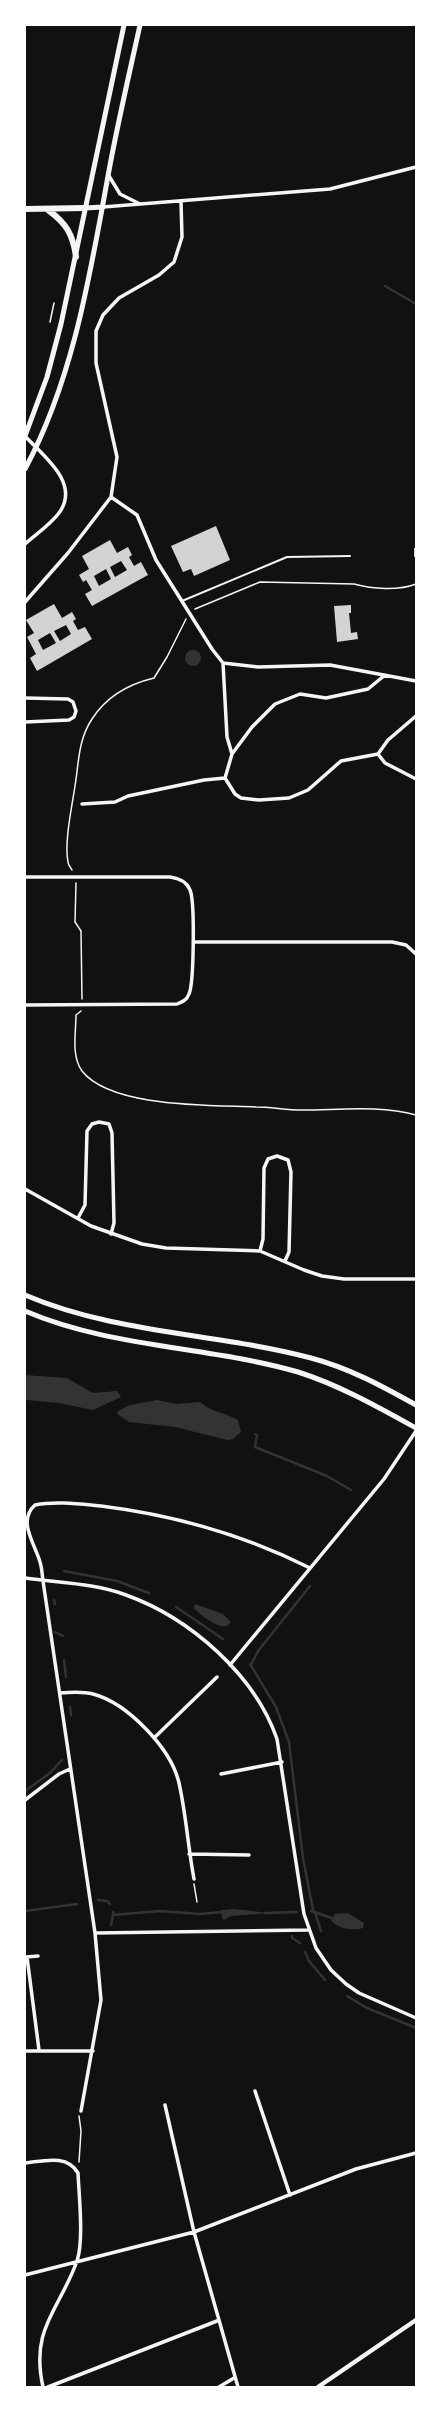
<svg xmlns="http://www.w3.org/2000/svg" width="441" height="2412" viewBox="0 0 441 2412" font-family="Lora,serif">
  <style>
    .water { fill: #333 }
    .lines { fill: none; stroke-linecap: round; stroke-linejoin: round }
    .stream { stroke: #333; stroke-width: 2.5 }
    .building { fill: #d3d3d3; fill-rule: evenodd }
    .path { stroke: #f5f5f5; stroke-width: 1.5 }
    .service { stroke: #f5f5f5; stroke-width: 2 }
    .minor { stroke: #f5f5f5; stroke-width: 3.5 }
    .tertiary { stroke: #f5f5f5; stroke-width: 4.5 }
    .secondary { stroke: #f5f5f5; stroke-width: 5 }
    .trunk { stroke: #f5f5f5; stroke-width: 6 }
  </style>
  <rect width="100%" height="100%" fill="#111"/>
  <path class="water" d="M185 658a8 8 0 1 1 16 0a8 8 0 1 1-16 0Z
    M25,1375L67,1378L93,1393L117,1391L121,1397L93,1410L59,1403L27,1400H25Z
    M157,1400L176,1404L200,1402C211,1412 224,1412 238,1420L241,1432L233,1439L227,1440L175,1427L129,1422L117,1414L118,1411L130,1405Z
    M195,1604L223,1614L231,1622L227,1626C219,1629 200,1615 194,1608Z
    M234,1909L268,1913L231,1916L224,1920L222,1918L221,1910Z
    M348,1913L364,1923L363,1928C354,1931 337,1929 331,1920L335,1914Z"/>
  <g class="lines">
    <path class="stream" d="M385,286L416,304
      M255,1434L257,1435L255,1447L327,1476L351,1490
      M64,1571L117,1581L149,1593
      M54,1600L55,1604
      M176,1607L223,1639
      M55,1632L63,1636
      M64,1660L66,1677
      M250,1664L276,1707L289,1742L303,1858L313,1910
      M251,1665L258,1651L310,1586
      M70,1707L71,1715
      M25,1791L50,1773L62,1760
      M98,1900L107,1901L110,1904
      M25,1911L77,1904
      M311,1911L332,1918
      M113,1912V1915L160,1911L200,1914L222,1912
      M315,1912L321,1931
      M265,1913L297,1912
      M111,1925L113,1915
      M292,1936V1938L300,1943
      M305,1952L309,1961L325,1980
      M347,1996L367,2008L416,2028"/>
  </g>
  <path class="building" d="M216,526L230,560L194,576L191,569L183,572L171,546Z
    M110,540L117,553L128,547L132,555L129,557L134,566L141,562L148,575L92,606L85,594L92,590L86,580L83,582L79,575L89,569L82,556ZM121,561L127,570L115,577L110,567ZM106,569L111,579L99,586L94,576Z
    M414,548H416V557H414Z
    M54,604L62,618L72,612L76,619L73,621L78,630L85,627L92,639L37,671L30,658L36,654L27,637L34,633L26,620ZM66,625L71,634L60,641L54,631ZM50,633L56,643L43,650L38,640Z
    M351,605V613H349L351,633L357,632L358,639L337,642L334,606Z"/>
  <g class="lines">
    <path class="path" d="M50,322L54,303
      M195,609L260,582L354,584C372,589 398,591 416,584
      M72,870C71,868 68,865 68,862C64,843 72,806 75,786C79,762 78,740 92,719C106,697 129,684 154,678L167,657L186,619
      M76,883L75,922L81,931L82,999
      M81,1011L76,1015C76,1032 71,1056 82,1071C111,1108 212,1105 256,1107C271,1107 286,1110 302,1110C339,1110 380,1105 416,1115
      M194,1884L197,1902
      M79,2116L81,2131L79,2162"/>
    <path class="service" d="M182,601L287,557L350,556"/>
    <path class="minor" d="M109,176L120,194L140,204
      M103,207L330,189L416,167
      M25,436C43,456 81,483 59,513C50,525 36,534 25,544
      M111,497L137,515L156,560L212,649L223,663L258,667L330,665L416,681
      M25,602L68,553L111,497L117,457L96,363V331L103,315L119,298L159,275L174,262L182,237L181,201
      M223,663L227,737L232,754
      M25,698L68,699L73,702L76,711L74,717L69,720L25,722
      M378,754L385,763L416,779
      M225,778L235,794L241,798L259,800L289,798L308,790L341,761L378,754L388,740L416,716
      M225,778L232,754L252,727L275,704L300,694L326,698L368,689L385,675
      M82,804L115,802L128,796L204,780L225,778
      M25,877H170C178,878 187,882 190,890C195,901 194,983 189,994C187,1000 182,1002 177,1004L25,1005
      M193,942H392L406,945L416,954
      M25,1189L91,1226L142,1244L166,1248L260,1251L304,1270L322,1276L344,1279H416
      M78,1218L85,1205L87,1131L92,1124L99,1122L109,1124L112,1133L114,1223L111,1234
      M260,1251L263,1239L264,1168L268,1159L277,1156L288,1160L291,1172L289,1252L285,1261
      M25,1578C59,1583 94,1583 126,1595C190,1618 255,1675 277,1739L304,1914L316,1948L331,1970L346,1984L359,1993L416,2018
      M230,1665L384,1479L416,1431
      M60,1693C71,1692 82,1691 93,1694C127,1703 171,1748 179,1783C186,1814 188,1847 194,1879
      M154,1738L217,1677
      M221,1774L282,1762
      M25,1800L59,1774L70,1769
      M189,1854L249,1855
      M95,1933L308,1930
      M26,1957L38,1956
      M27,1957L39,2050
      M25,2051H93
      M255,2091L290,2195
      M165,2105L194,2232L238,2387
      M81,2111L101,2000L95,1933L43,1581C42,1574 42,1568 40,1562C35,1544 17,1521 35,1505C56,1501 79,1504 101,1506C174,1515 244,1535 310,1568
      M25,2163C44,2161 67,2154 78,2173C79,2196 84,2240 77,2261C59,2311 30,2328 43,2387
      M25,2275L194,2232L356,2169L416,2153
      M48,2387L217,2321
      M219,2387L234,2378"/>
    <path class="tertiary" d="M318,2387L416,2320"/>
    <path class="secondary" d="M85,208L103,207
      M25,436L47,377L61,324L124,25
      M25,469C73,380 90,275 108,176C117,126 129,75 140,25
      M25,1295C116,1334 217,1333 311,1358C349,1368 382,1386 416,1405
      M25,1311C111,1348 208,1346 298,1372C339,1385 378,1407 416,1428"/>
    <path class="trunk" d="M25,209L85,208
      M48,210C66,223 73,234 76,257"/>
  </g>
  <rect width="441" height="2412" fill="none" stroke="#ffffff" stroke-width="52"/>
</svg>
